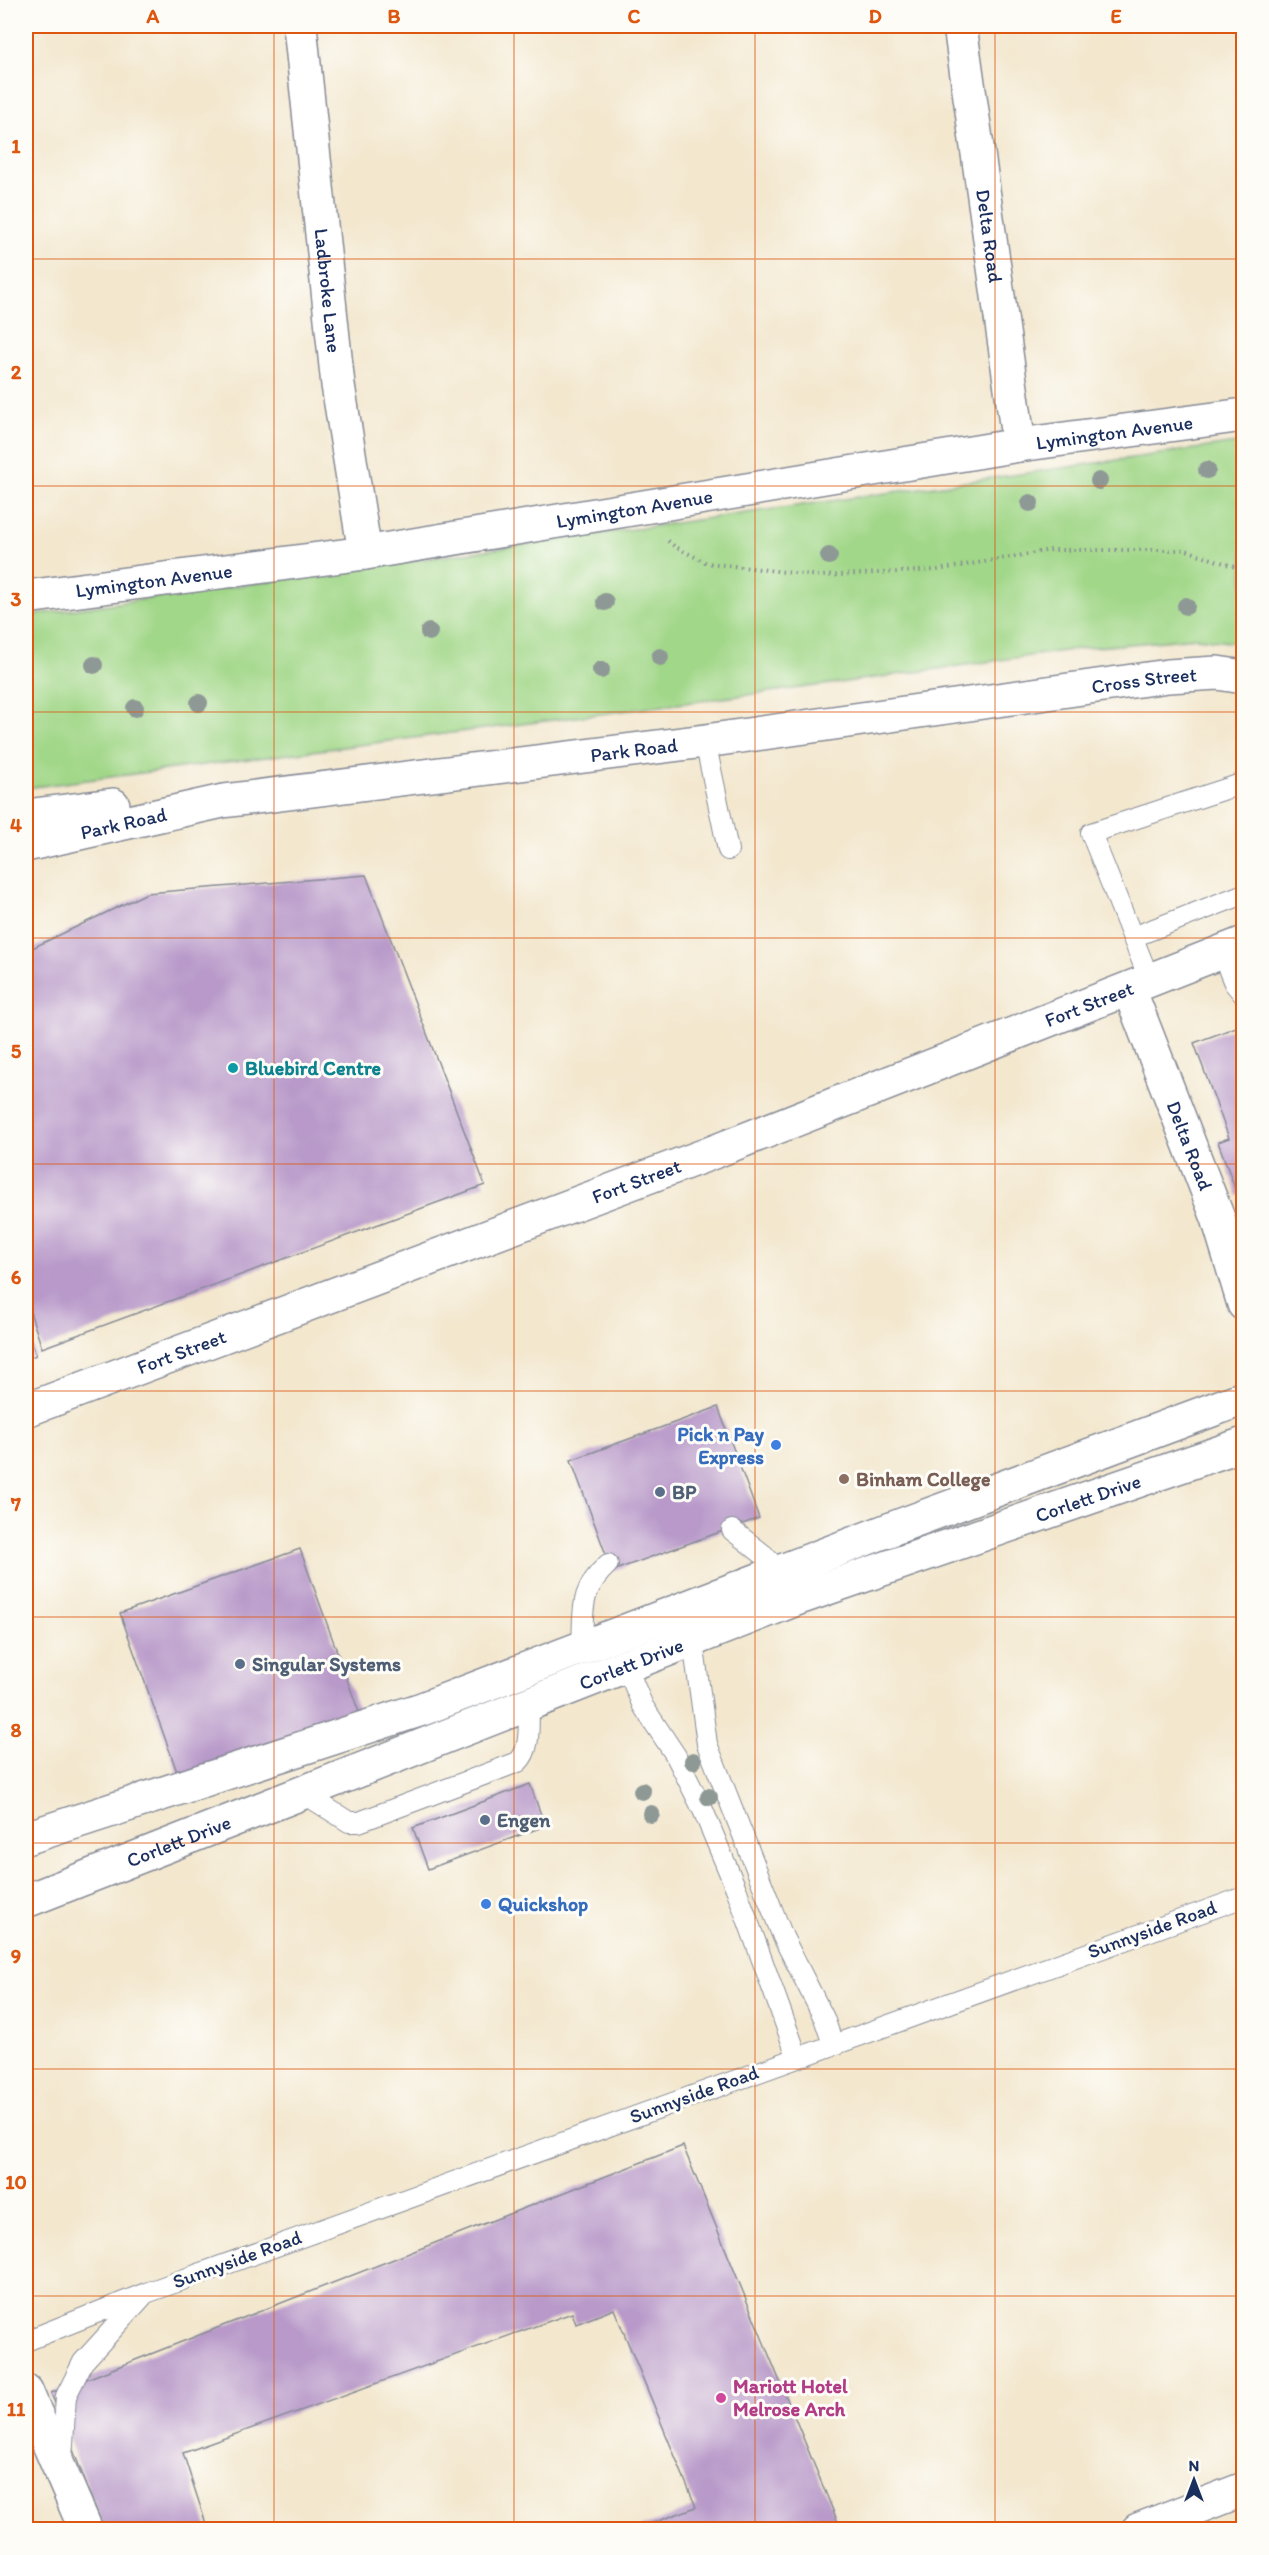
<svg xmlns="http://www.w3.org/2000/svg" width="1269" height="2555" viewBox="0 0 1269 2555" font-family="Itim,sans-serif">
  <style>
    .green { fill: #a1d788; stroke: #5e8373; stroke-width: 1.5 }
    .building { fill: #b899c9 }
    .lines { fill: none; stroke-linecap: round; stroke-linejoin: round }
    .service-casing { stroke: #878b96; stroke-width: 22 }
    .minor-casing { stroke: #878b96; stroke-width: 36 }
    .tertiary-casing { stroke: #878b96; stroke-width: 36 }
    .secondary-casing { stroke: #878b96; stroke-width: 36 }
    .path { stroke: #878b96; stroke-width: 4; stroke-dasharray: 1.5 4.5; stroke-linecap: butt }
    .service { stroke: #fff; stroke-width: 20 }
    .minor { stroke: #fff; stroke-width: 33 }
    .tertiary { stroke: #fff; stroke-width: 33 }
    .secondary { stroke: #fff; stroke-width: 33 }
    .tree { fill: #8e9996 }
    .grid { fill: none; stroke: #de5710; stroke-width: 1.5; stroke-opacity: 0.55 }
    .culture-dot { fill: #0f9aa8; stroke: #fdfcf7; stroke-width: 2 }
    .shop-dot { fill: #3f7fe0; stroke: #fdfcf7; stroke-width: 2 }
    .education-dot { fill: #8d6e63; stroke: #fdfcf7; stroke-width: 2 }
    .service-dot { fill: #5c6f8a; stroke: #fdfcf7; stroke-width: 2 }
    .hotel-dot { fill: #d1479c; stroke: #fdfcf7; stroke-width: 2 }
    .labels { text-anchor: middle; stroke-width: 6; stroke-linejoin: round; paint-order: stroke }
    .street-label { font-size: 20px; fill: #1b2f5e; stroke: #fdfcf7 }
    .culture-label { font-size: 20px; font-weight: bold; fill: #0d838f; stroke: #fdfcf7; text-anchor: start }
    .shop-label { font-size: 20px; font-weight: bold; fill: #366cbe; stroke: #fdfcf7; text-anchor: end }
    .education-label { font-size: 20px; font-weight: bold; fill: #785e54; stroke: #fdfcf7; text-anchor: start }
    .service-label { font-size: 20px; font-weight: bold; fill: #4e5e75; stroke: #fdfcf7; text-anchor: start }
    .hotel-label { font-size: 20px; font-weight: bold; fill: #b23c85; stroke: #fdfcf7; text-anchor: start }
    .neatline { fill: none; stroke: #de5710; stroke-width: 2 }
    .grid-label { font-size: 20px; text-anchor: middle; font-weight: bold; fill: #de5710 }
  </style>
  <rect width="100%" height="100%" fill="#fdfcf7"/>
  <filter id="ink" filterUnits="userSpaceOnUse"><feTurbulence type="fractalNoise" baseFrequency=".0167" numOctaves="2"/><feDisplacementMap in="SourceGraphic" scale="12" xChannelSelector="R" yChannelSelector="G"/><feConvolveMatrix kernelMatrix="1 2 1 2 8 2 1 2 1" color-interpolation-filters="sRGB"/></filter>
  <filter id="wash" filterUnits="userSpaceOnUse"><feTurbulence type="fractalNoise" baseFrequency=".008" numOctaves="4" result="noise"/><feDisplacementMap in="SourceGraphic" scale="24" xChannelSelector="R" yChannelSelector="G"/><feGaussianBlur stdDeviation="1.35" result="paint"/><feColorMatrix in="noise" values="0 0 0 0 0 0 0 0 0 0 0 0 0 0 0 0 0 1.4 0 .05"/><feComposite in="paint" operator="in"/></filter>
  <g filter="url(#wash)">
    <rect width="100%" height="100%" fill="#f3e7ce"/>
    <path class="green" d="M1243,442V644L1197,638L1085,648L846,682L26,788V616Z"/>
    <g id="blocks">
      <path class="building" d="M366,875L485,1185L42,1348L26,1300V951L147,893Z
        M1244,1024V1194L1238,1196L1218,1142L1229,1138L1194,1043Z
        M26,1327L36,1355L26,1359Z
        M718,1407L759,1518L612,1571L571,1460Z
        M300,1549L360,1715L180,1780L120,1613Z
        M530,1784L545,1826L428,1869L413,1828Z
        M683,2146L841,2530H634L696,2507L614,2309L576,2324L572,2313L183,2453L208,2530H104L51,2393Z"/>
    </g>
  </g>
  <g filter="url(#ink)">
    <use href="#blocks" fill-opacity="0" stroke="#878b96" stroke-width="1.5"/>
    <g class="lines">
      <g class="service-casing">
        <path id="service" d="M705,741L728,850
          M1133,937L1244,894
          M1221,951L1234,983L1244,995
          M1150,981L1091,833L1244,783
          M732,1530L764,1555L780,1572
          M693,1641L707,1744L783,1937L824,2018L833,2044
          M582,1648C584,1610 578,1592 608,1564
          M626,1666L643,1706L676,1756L703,1810L737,1891L797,2056
          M303,1793L349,1822H359L518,1762C532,1749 528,1722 529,1704
          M26,2341L146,2293L1244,1897
          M62,2460L66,2396L83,2362L142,2297"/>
      </g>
      <g class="minor-casing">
        <g id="minor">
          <path id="s1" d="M300,26L338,385L365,553"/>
          <path id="s2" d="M960,26L1019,445"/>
          <path id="s3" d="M26,597L365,553L1019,445L1244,415"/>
          <path d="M26,816L113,805"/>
          <path id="s4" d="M26,845L223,801L705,741L1168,676L1217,673L1244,677"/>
          <path id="s5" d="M1129,989L1218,1218L1244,1304"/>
          <path id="s6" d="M26,1410L706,1155L1244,943"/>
          <path d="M1138,2530L1244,2489"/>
        </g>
      </g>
      <g class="tertiary-casing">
        <path id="tertiary" d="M26,2391L86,2530"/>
      </g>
      <g class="secondary-casing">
        <g id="secondary">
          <path d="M26,1838L422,1709L899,1526L1244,1398"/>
          <path id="s7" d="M26,1901L799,1598L1244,1444"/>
        </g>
      </g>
      <path class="path" d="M668,541L674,546L707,563L820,576L937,570L1051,550H1186L1244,570"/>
      <use href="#service" class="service"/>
      <use href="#minor" class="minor"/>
      <use href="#tertiary" class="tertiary"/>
      <use href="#secondary" class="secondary"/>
    </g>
    <g class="tree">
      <circle cx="1207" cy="470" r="9"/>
      <circle cx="1099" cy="481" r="9"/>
      <circle cx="1030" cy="503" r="9"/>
      <circle cx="829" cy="556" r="9"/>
      <circle cx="605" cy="602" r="9"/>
      <circle cx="1186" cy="606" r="9"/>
      <circle cx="429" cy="632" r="9"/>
      <circle cx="660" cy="657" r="9"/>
      <circle cx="94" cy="665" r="9"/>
      <circle cx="601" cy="670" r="9"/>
      <circle cx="199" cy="703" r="9"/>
      <circle cx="135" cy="708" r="9"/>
      <circle cx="693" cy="1761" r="9"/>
      <circle cx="642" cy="1791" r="9"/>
      <circle cx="709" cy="1797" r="9"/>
      <circle cx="651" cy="1814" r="9"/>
    </g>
  </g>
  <path class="grid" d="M274,26V2530M514,26V2530M755,26V2530M995,26V2530M26,259H1244M26,486H1244M26,712H1244M26,938H1244M26,1164H1244M26,1391H1244M26,1617H1244M26,1843H1244M26,2069H1244M26,2296H1244"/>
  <circle class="culture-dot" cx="233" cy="1068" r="6"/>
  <g class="shop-dot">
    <circle cx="776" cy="1445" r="6"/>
    <circle cx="486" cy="1904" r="6"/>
  </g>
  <circle class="education-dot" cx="844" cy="1479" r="6"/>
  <g class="service-dot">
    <circle cx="660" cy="1492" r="6"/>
    <circle cx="240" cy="1664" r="6"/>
    <circle cx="485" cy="1820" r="6"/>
  </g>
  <circle class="hotel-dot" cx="721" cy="2398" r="6"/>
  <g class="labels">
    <g class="street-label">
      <text dy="7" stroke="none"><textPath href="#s2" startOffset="212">Delta Road</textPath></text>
      <text dy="7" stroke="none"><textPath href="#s1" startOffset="266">Ladbroke Lane</textPath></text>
      <text dy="7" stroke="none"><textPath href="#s3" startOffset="1101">Lymington Avenue</textPath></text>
      <text dy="7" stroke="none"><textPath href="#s3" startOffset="615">Lymington Avenue</textPath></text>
      <text dy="7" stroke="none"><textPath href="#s3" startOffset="129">Lymington Avenue</textPath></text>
      <text dy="7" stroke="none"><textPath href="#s4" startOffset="1131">Cross Street</textPath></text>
      <text dy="7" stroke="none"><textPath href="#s4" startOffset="616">Park Road</textPath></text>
      <text dy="7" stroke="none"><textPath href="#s4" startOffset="100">Park Road</textPath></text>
      <text dy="7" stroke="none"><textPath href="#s6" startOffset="1138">Fort Street</textPath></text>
      <text dy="7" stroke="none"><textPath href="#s5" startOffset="168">Delta Road</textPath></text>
      <text dy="7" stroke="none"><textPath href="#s6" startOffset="652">Fort Street</textPath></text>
      <text dy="7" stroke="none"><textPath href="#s6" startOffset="166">Fort Street</textPath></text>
      <text dy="7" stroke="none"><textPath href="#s7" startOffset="1136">Corlett Drive</textPath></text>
      <text dy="7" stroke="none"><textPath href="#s7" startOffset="650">Corlett Drive</textPath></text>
      <text dy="7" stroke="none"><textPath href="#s7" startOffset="164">Corlett Drive</textPath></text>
      <text transform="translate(1152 1929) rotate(-20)" y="7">Sunnyside Road</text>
      <text transform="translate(694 2094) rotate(-20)" y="7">Sunnyside Road</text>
      <text transform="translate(237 2259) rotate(-20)" y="7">Sunnyside Road</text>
    </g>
    <g class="culture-label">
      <text x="245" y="1075">Bluebird Centre</text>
    </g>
    <g class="shop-label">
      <text x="764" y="1441">Pick n Pay<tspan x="764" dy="23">Express</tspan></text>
      <text x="498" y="1911" text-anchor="start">Quickshop</text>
    </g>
    <g class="education-label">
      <text x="856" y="1486">Binham College</text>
    </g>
    <g class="service-label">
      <text x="672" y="1499">BP</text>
      <text x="252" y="1671">Singular Systems</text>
      <text x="497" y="1827">Engen</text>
    </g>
    <g class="hotel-label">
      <text x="733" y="2393">Mariott Hotel<tspan x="733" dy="23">Melrose Arch</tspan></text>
    </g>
  </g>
  <rect width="1269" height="2555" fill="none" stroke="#fdfcf7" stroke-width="66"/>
  <g transform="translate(1194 2480)" stroke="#fdfcf7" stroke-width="4.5" paint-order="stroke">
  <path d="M0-4.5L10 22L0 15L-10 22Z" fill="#1b2f5e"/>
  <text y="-9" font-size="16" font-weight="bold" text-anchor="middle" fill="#1b2f5e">N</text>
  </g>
  <rect x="33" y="33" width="1203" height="2489" class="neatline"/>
  <g class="grid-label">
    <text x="153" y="23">A</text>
    <text x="394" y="23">B</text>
    <text x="634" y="23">C</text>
    <text x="875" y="23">D</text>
    <text x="1116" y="23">E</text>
    <text x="16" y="153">1</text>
    <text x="16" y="379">2</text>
    <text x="16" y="606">3</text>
    <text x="16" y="832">4</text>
    <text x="16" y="1058">5</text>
    <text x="16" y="1284">6</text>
    <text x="16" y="1511">7</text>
    <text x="16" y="1737">8</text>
    <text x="16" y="1963">9</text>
    <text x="16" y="2189">10</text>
    <text x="16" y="2416">11</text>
  </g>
</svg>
